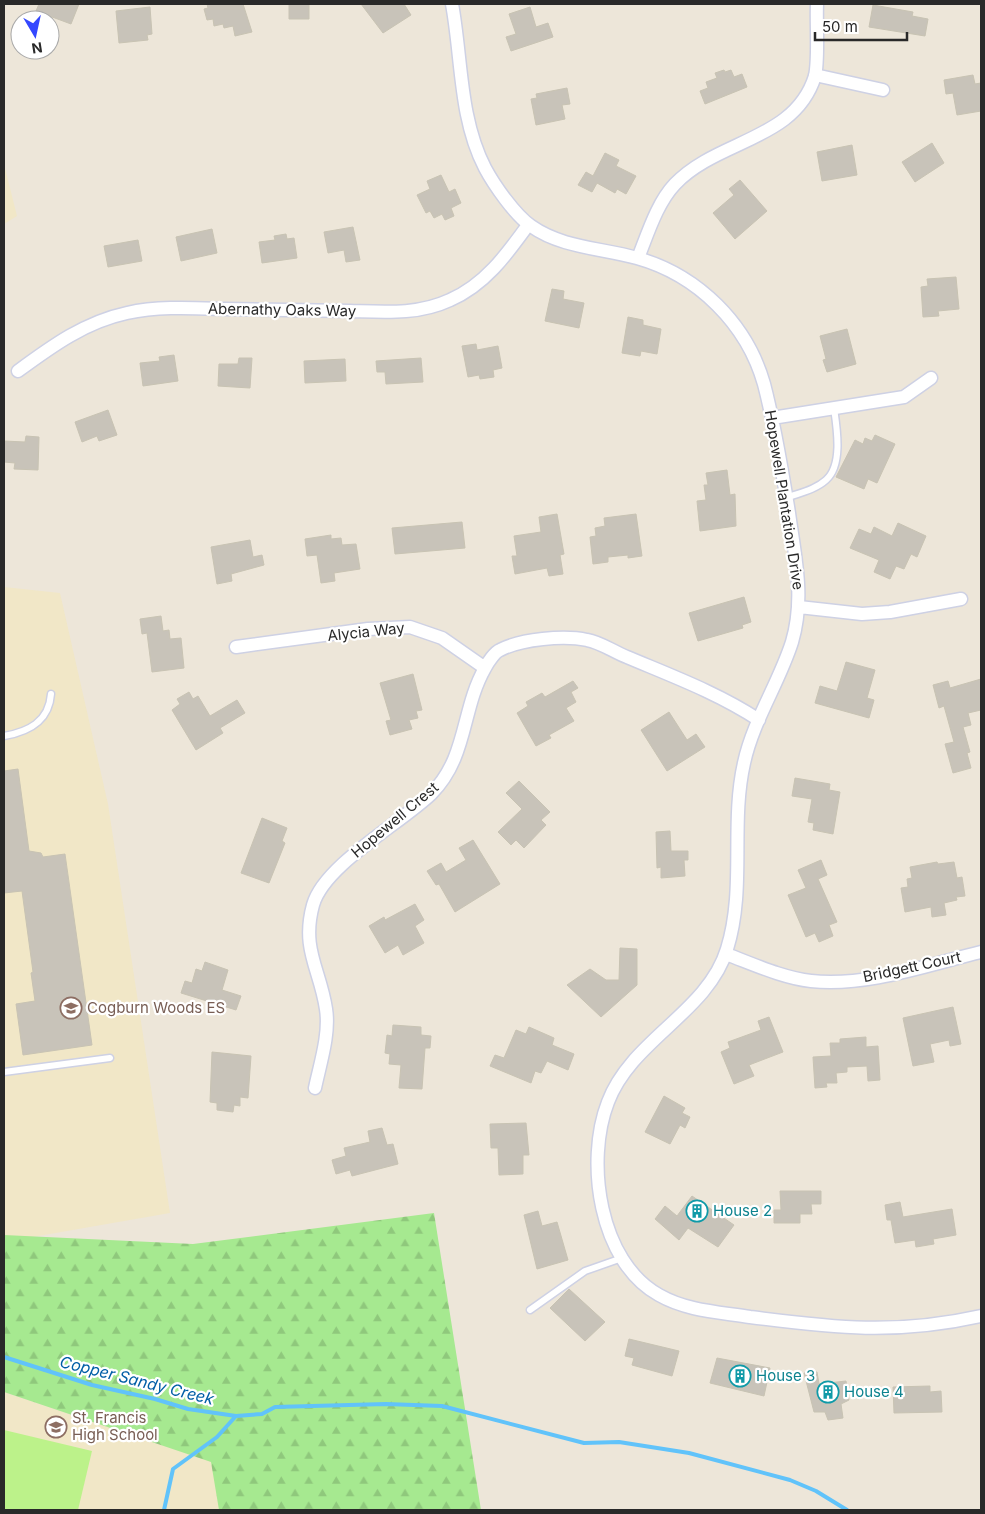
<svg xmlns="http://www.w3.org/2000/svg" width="985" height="1514" viewBox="0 0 985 1514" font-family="Inter,sans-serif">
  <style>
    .education { fill: #f1e7c7 }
    .forest { fill: url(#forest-firs) }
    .pitch { fill: #bcf28a }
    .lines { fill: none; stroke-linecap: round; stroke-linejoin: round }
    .stream { stroke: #61c3fa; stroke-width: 4 }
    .building { fill: #c8c3b9; stroke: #c8c3b3 }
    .lane-casing { stroke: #ced1e4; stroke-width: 9 }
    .street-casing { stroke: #ced1e4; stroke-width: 15 }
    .lane { stroke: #fff; stroke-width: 6 }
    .street { stroke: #fff; stroke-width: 12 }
    .labels { text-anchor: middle; stroke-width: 4.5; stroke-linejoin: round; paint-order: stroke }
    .street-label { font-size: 15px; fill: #292929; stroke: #fff }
    .education-label { font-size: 15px; fill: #785e54; stroke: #fff; text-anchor: start }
    .culture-label { font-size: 15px; fill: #0d838f; stroke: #fff; text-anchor: start }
    .water-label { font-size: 16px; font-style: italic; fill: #005ea6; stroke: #fff }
  </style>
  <defs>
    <pattern id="forest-firs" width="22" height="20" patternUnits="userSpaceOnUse" patternTransform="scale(1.25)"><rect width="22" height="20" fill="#a6e990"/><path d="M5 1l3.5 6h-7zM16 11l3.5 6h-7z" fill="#8fc87c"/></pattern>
  </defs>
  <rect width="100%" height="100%" fill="#ede6d9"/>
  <path class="education" d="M4,164L17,216L4,224Z
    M4,587L60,593L108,804L170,1213L4,1242Z
    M4,1392L212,1462L220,1510H4Z"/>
  <path class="forest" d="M434,1213L481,1510H219L211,1462L4,1392V1235L193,1244Z"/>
  <path class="pitch" d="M4,1430L92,1451L78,1510H4Z"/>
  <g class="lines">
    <path class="stream" d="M4,1357L92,1385L155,1399L188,1409L236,1416L262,1414L275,1407L386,1404L442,1406L584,1443L619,1442L689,1453L790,1480L816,1491L847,1510
      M164,1510L173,1469L217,1437L236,1416"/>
  </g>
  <path class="building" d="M39,4H79L71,24L36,11Z
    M207,4H243L252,32L235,36L233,26L224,28L223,24L214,26L213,19L207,20L204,9L208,8Z
    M289,4H309V19H289Z
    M361,4H404L411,15L383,33Z
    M873,5L913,12L912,16L928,19L925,36L869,27Z
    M150,7L152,34L147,35L148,40L119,43L116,11Z
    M530,7L536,27L548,23L553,37L511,51L506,37L516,34L509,14Z
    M724,70L725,72L731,70L734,77L742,74L747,87L705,104L700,91L708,88L706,82L717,78L715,73Z
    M973,75L975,84L981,83V111L957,115L953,93L946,94L944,80Z
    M567,88L570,104L562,105L565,119L536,125L531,99L537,98L536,94Z
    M932,143L944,163L915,182L902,162Z
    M852,145L857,175L822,181L817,152Z
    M605,153L619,160L616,166L636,176L626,194L617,189L615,193L597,183L592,192L578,185L586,172L593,176Z
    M441,175L449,192L455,189L461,203L451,208L454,216L445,220L442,214L434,218L430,211L426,213L417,195L430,189L427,181Z
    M740,180L767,211L735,239L713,213L734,195L729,189Z
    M353,227L360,260L346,262L344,250L328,253L324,232Z
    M212,229L217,253L181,261L176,237Z
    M286,234L287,239L294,238L297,258L262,263L259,242L275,240L274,236Z
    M138,240L142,261L108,267L104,246Z
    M956,277L959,309L938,311L939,316L923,317L921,287L928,286L927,279Z
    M552,289L564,291L563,299L584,303L579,328L545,321Z
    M628,317L643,320V325L661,329L657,354L641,351L640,356L622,353Z
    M847,329L856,364L827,372L823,360L826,359L820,336Z
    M476,344L477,350L498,346L502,368L493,370L494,377L480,379L479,375L468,377L462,346Z
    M174,355L178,381L143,386L140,363L160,361L159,357Z
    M239,358H252L250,388L218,386L219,364H238Z
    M421,358L423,382L386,384L385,372H377L376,361Z
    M345,359L346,381L305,383L304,361Z
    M108,410L117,435L99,441L97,436L82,442L75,422Z
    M875,435L895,444L877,483L868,479L864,489L836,477L855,440L863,444L865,438L872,441Z
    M26,436L39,437L38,470L14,469L15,463L4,462V441L25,442Z
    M727,470L730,495L735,494L736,526L700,531L697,501L706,500L704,485H708L706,473Z
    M557,514L564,554L560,555L563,574L549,576L547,568L515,574L512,556H517L514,536L541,532L539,517Z
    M636,514L642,556L628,558V555L608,557V562L593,564L590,537L596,536L595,528L605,526L604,518Z
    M462,522L465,548L395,554L392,528Z
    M898,523L926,536L917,557L911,554L904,569L896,566L890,579L874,572L879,560L850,548L859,529L871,534L874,527L892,536Z
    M331,535V539L341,538L342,545L356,544L360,569L334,573L335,581L321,583L317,555L307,556L305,539Z
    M250,540L253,557L262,555L264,565L231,574L232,581L217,584L211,547Z
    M744,597L751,622L742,625L743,628L698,641L689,613Z
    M161,616L163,631L169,630L170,639L181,638L184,668L152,672L147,633L142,634L140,619Z
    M846,662L875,670L867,698L874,700L869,718L815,703L820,686L837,691Z
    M413,674L422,710L416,711L418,718L409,720L412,729L390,735L386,721L391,720L380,683Z
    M981,679V710L968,713L971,725L963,727L970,752L967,753L971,768L953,773L945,744L954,742L944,706L939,708L933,685L948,681L950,688Z
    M573,681L578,688L571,692L576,702L566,708L574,721L549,735L551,738L536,746L517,713L528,706L526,702L542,693L545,697Z
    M189,692L193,699L198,696L210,716L237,700L245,713L220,728L223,733L196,750L172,710L180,704L177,699Z
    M669,712L687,740L696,734L705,747L667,771L641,730Z
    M18,769L29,851L41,853L43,857L65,854L92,1045L23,1055L16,1004L35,1001L31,973L33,972L22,891L4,893V771Z
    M795,778L830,784L829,790L840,792L833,834L813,830L814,823L808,822L812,799L792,796Z
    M519,781L550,812L541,820L546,825L524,848L516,840L511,845L498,832L522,809L506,793Z
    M262,818L287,828L282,841L285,843L269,883L241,873Z
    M670,831L671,851H688V860H684L685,876L661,878V867L657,868L656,832Z
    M473,840L500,884L455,912L439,884L436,885L427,871L441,863L446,872L466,860L459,848Z
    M821,860L827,875L818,879L837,922L829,925L833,936L819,942L815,933L806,937L788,895L806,888L798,870Z
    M937,862L938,864L954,862L957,878L962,877L965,896L956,897L957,900L944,903L946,915L932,917L931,907L905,912L901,888L908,887L907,879L912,878L910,867Z
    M415,904L424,920L415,926L424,943L403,955L398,945L385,953L369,926L384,917L385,920Z
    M620,948L637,949V985L601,1017L567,985L590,969L606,980H619Z
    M205,962L228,970L222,990L241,996L236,1010L181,993L185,981L192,983L196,969L202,971Z
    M953,1007L961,1044L950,1046L949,1040L930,1044L934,1062L913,1066L903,1018Z
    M769,1017L783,1052L749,1065L754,1076L734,1084L721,1052L730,1048L728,1042L761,1030L758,1021Z
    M393,1025L421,1027V1035L431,1036L430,1048H425L422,1089L399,1088L401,1065L389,1064L390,1054L385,1053L387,1035L392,1036Z
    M529,1027L554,1038L552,1045L574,1054L568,1070L547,1061L541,1073L535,1071L531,1083L490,1066L495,1055L504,1058L516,1030L526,1034Z
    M866,1037V1047L878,1046L880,1080L868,1081L867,1066L847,1067V1072L836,1073L837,1083H826L827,1087L815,1088L813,1057L831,1056L830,1043H840V1039Z
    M212,1052L251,1056L248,1098L240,1097V1106L234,1105L233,1112L217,1110V1103L210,1102Z
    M664,1096L685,1108L682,1113L690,1117L685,1128L680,1125L670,1144L645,1132Z
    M526,1123L529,1155H523V1174L499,1175L498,1148H491L490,1124Z
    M382,1128L387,1145L393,1144L398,1164L352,1176L350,1170L336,1174L332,1160L346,1156L344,1148L370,1142L368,1131Z
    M780,1191H821V1204H811L812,1214H800V1223H774V1210H781Z
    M692,1196L734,1225L718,1247L688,1228L679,1240L655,1219L665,1206L677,1216Z
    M900,1202L903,1217L952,1209L956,1235L933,1239L934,1244L916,1247L915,1240L895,1243L891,1220H887L885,1205Z
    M538,1211L542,1226L557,1222L568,1260L537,1269L524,1215Z
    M569,1289L605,1322L585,1341L550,1308Z
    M629,1339L679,1351L672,1376L632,1365L634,1358L625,1356Z
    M717,1358L770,1368L764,1396L710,1383Z
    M817,1372L819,1384L846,1381L849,1400L841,1404L843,1418L828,1420L825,1412H814L804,1373Z
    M930,1386V1392L941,1391L942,1412L894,1413L893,1387Z"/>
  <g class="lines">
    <g class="lane-casing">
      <path id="lane" d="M786,498C799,493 815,490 826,480C843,465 837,429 834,408
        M4,736C28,732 49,722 51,694
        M4,1072L110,1058
        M530,1310L585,1271L622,1258"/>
    </g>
    <g class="street-casing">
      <path id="street" d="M452,4C462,58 459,118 485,168C494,185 515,215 531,226C562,248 602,248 637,258C698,275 747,324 764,384C775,426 782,470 789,513C795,557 805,598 792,642C779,683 753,721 744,763C730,825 746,888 727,949C708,1012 631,1040 608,1102C585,1161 599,1262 659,1295C687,1311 719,1312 750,1317C835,1328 896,1335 981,1316
        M815,75L883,90
        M638,258C648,233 657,203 675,184C718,139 795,141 815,76C819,59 816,22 817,4
        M18,371C52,346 85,322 127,313C159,306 192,308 225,309C267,310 308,310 350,311C384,312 418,315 450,300C485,285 507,254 528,225
        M772,418L904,397L931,378
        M799,607L862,614L890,612L961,599
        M236,647L368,629L410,627L442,638L485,668
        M726,954C753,964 783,978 811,981C867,987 927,965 981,952
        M315,1088C320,1064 330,1034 326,1009C320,969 301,949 313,905C324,865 401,823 431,794C468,757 461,710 485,668C488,662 495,652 500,650C521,639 564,635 587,640C600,642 614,652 627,657C672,676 718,693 759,720"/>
    </g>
    <use href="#lane" class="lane"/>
    <use href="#street" class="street"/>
  </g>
  <defs>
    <g id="school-ring" transform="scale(1.125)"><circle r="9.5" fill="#fff" stroke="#8d6e63" stroke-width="1.5"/><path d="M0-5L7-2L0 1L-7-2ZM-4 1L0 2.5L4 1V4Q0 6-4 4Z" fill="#8d6e63"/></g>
    <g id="building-ring" transform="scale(1.125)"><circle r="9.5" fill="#fff" stroke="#0f9aa8" stroke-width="1.5"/><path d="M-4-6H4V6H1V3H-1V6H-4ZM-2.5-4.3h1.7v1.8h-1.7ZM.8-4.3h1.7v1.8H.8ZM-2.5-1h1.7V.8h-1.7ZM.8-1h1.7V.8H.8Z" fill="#0f9aa8"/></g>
  </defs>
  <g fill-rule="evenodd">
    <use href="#school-ring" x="71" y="1008"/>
    <use href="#building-ring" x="697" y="1211"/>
    <use href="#building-ring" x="740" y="1376"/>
    <use href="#building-ring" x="828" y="1392"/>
    <use href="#school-ring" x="56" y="1427"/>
  </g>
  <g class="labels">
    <g class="street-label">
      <text transform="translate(282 310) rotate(1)" y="5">Abernathy Oaks Way</text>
      <text transform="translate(784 500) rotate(81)" y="5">Hopewell Plantation Drive</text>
      <text transform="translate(366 632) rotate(-6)" y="5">Alycia Way</text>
      <text transform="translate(395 820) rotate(-40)" y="5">Hopewell Crest</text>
      <text transform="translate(912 967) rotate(-12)" y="5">Bridgett Court</text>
    </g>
    <g class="education-label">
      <text x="87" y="1013">Cogburn Woods ES</text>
      <text x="72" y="1423">St. Francis<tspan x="72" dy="17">High School</tspan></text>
    </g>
    <g class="culture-label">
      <text x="713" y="1216">House 2</text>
      <text x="756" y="1381">House 3</text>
      <text x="844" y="1397">House 4</text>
    </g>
    <g class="water-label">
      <text transform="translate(137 1380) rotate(14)" y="6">Copper Sandy Creek</text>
    </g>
  </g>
  <rect width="985" height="1514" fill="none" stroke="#292929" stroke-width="10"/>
  <g transform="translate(35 35) rotate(171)"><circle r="24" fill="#ffffff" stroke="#a9a9a9"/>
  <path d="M0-4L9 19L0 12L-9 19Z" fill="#3447ff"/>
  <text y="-8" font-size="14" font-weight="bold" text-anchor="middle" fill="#292929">N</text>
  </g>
  <path d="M815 32v8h92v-8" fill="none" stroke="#292929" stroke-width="2.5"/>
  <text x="822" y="32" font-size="15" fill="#292929" stroke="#ffffff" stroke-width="4" paint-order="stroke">50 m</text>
</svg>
